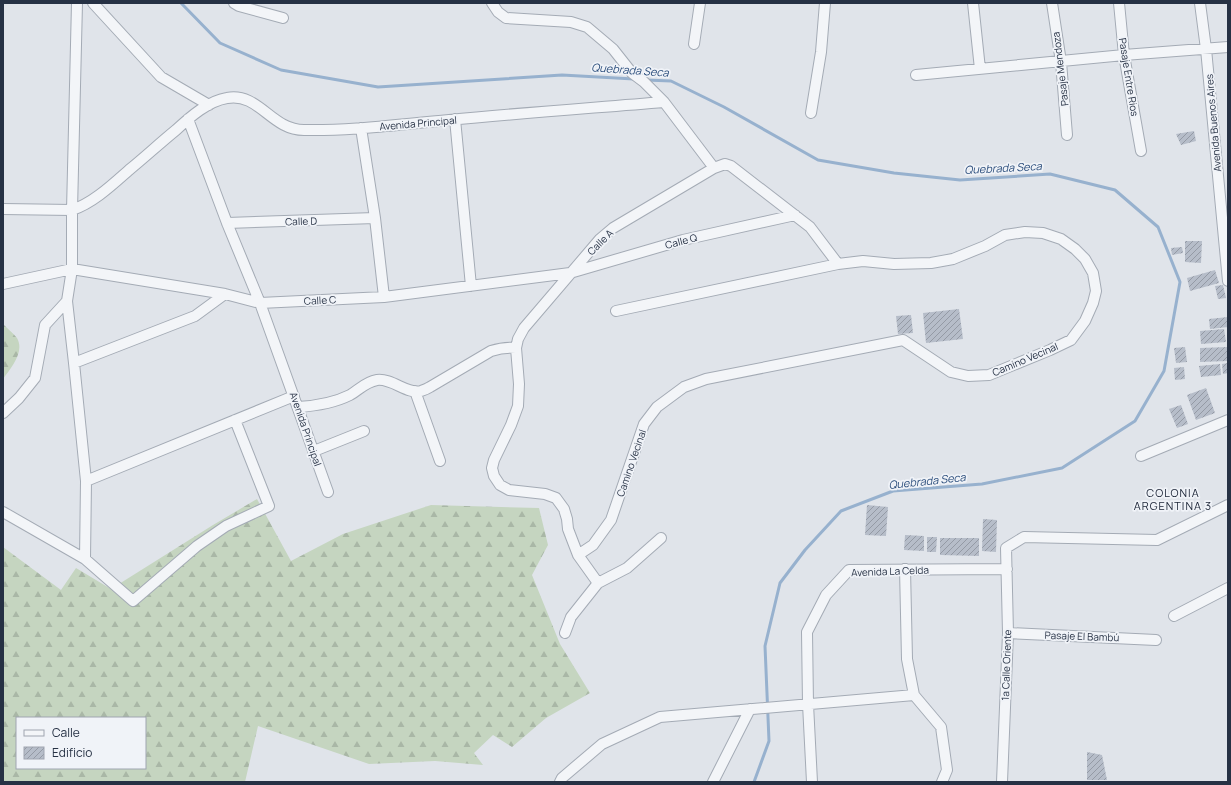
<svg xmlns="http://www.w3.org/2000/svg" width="1231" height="785" viewBox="0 0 1231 785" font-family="Manrope,sans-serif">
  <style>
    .forest { fill: url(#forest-firs); fill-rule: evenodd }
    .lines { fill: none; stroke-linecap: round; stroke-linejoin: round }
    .stream { stroke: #97b1ce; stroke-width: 3 }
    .building { fill: url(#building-hatch) }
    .minor-casing { stroke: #a4abb5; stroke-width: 12 }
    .minor { stroke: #f3f5f8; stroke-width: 10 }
    .labels { text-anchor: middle; stroke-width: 3.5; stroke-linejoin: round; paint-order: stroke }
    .street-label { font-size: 10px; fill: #263144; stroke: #f0f3f8 }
    .water-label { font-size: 11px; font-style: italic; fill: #2c4e7c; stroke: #f0f3f8 }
    .neighbourhood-label { font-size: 11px; letter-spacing: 1px; fill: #192234; stroke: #f0f3f8 }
  </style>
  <defs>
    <pattern id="forest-firs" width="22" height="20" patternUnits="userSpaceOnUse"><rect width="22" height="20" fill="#c5d5c0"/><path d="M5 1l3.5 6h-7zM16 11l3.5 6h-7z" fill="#a9b7a6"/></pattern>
    <pattern id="building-hatch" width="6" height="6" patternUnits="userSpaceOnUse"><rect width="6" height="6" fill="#b6bdc9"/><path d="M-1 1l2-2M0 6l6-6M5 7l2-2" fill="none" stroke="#949aa5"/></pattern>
  </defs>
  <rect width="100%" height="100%" fill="#e0e4ea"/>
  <path class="forest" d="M3,324C7,328 13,333 17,338C25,352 11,368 3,379Z
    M257,499L291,561L343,534L431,505L539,508L548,545L532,575L560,644L590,693L546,718L512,747L493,735L474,753L483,765L435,761L369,764L258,726L245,782H3V547L61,590L76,568L111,589L213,525ZM17,718H145V768H17Z"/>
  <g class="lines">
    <path class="stream" d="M181,3L220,43L281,70L378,87L562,75L634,79
      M646,80L671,81L724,107L818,160L894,173L960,180L1050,174L1115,190L1158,227L1180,282L1164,371L1135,421L1062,468L982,484L893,491L841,511L805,550L780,583L765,646L769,741L754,782"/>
  </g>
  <path class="building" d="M1194,131L1196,141L1181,145L1176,134Z
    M1185,241H1202L1201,263L1185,262Z
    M1182,247L1183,253L1172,255L1171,248Z
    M1215,270L1219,283L1190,291L1187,278Z
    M1223,285L1226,298L1218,299L1215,286Z
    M959,309L963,339L926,343L923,313Z
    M911,315L913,333L898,334L896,316Z
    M1228,317V327L1210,329L1209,319Z
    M1224,329L1226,342L1201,344L1200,331Z
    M1185,347L1187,362L1176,363L1174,348Z
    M1228,347V361L1200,362V348Z
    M1228,363V373L1223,374L1222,364Z
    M1220,364L1221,375L1201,377L1199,366Z
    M1184,367L1185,379L1175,380L1174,368Z
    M1206,388L1215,413L1196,420L1187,395Z
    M1181,405L1188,424L1177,428L1169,409Z
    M867,505L888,507L886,536L865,535Z
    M983,519L997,520L996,552L982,551Z
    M905,535L924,536V551L904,550Z
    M927,537H937L936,552H927Z
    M940,538H979V556L940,555Z
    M1087,752L1102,755L1107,780H1087Z"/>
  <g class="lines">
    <g class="minor-casing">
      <path id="minor" d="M93,3L161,77L209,105
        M234,3L239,6L283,18
        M492,3L498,12L506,18L571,22L587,27L613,49L632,73L644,82L664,102L714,168
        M973,3L980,69
        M1052,3L1061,62L1067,135
        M1119,3L1124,55L1141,151
        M1200,3L1206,49L1228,281
        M694,44L700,3
        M916,75L1124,55L1228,47
        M811,113L821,52L825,3
        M188,119L227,223L260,303L328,492
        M455,119L471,286
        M361,128L375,218L384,297
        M3,209L72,210C93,203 112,185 129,170C145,157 160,143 176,130C190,117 208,101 227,98C259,92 271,130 304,130C352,131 401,124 449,120C520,113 592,108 664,102
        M227,223L375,218
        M3,284L72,269L225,294L260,303L384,297L570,273L683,240L795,215
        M616,311L838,264
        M74,363L67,301L72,269V210L77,3
        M415,391L440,461
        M298,407C315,406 334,403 350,395C359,390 365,382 377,380C392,378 408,395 421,391C424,390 427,389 430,387L491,351C500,348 507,347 516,348
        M3,413L19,398L35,378L45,325L67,301
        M314,451L364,431
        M1141,456L1228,420
        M86,481L294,396
        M3,512L85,559L133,601L197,546L226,526L269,506L235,420
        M578,555L593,545L611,520L644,424L657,407L684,387L706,379L903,340L951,372L968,376L989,375L1050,350L1071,340L1085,321L1093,303L1096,291L1093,273L1085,259L1075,249L1061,239L1043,233L1025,232L1005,235L985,246L953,259L931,263L894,264L863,261L838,264L810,227L731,166L725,164L714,168L613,228L600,239L524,328L518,339L516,348L519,384L518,406L511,425L494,460L492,468L494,476L500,485L509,490L545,494L556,498L564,509L567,519L568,529L578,555L598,583
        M85,559L86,481L74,363L195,316L225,294
        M905,569L907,659L914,695L941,727L947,770L942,782
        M1174,616L1228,588
        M565,633L571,617L598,583L627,568L661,538
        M1008,633L1156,640
        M560,782L562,778L602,744L660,717L914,695
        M713,782L750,709
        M812,782L808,704L807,632L826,595L849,570L1007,569
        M1002,782L1008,633L1006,548L1024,537L1157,540L1228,505"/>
    </g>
    <use href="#minor" class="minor"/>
  </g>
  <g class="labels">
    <g class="street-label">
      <text transform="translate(1060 69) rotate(-97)" y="4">Pasaje Mendoza</text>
      <text transform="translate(1129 77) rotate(81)" y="4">Pasaje Entre Rios</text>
      <text transform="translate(418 123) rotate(-5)" y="4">Avenida Principal</text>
      <text transform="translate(1213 123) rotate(-95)" y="4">Avenida Buenos Aires</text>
      <text transform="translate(301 221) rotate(-2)" y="4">Calle D</text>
      <text transform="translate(681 241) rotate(-15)" y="4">Calle Q</text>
      <text transform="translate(600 242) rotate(-45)" y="4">Calle A</text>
      <text transform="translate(320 300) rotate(-3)" y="4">Calle C</text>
      <text transform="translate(1025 359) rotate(-23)" y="4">Camino Vecinal</text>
      <text transform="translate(306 429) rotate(71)" y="4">Avenida Principal</text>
      <text transform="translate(631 463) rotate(-71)" y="4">Camino Vecinal</text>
      <text transform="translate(890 571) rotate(-2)" y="4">Avenida La Celda</text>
      <text transform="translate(1082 636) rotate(2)" y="4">Pasaje El Bambú</text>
      <text transform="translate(1006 665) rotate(-88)" y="4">1a Calle Oriente</text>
    </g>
    <g class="water-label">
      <text transform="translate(630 70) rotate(4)" y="4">Quebrada Seca</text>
      <text transform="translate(1003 168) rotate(-3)" y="4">Quebrada Seca</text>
      <text transform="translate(927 481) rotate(-6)" y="4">Quebrada Seca</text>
    </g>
    <g class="neighbourhood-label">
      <text x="1173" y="497">COLONIA<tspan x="1173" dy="13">ARGENTINA 3</tspan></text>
    </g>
  </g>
  <rect width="1231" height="785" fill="none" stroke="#263144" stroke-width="8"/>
  <rect x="16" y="717" width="130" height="52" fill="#f0f3f8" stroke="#9fa5b0"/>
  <rect x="24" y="730" width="20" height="6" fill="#f3f5f8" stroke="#9fa5b0"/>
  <text x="52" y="737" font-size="12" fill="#263144">Calle</text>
  <rect x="24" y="747" width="20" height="12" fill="url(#building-hatch)" stroke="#9fa5b0"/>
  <text x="52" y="757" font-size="12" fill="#263144">Edificio</text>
</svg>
